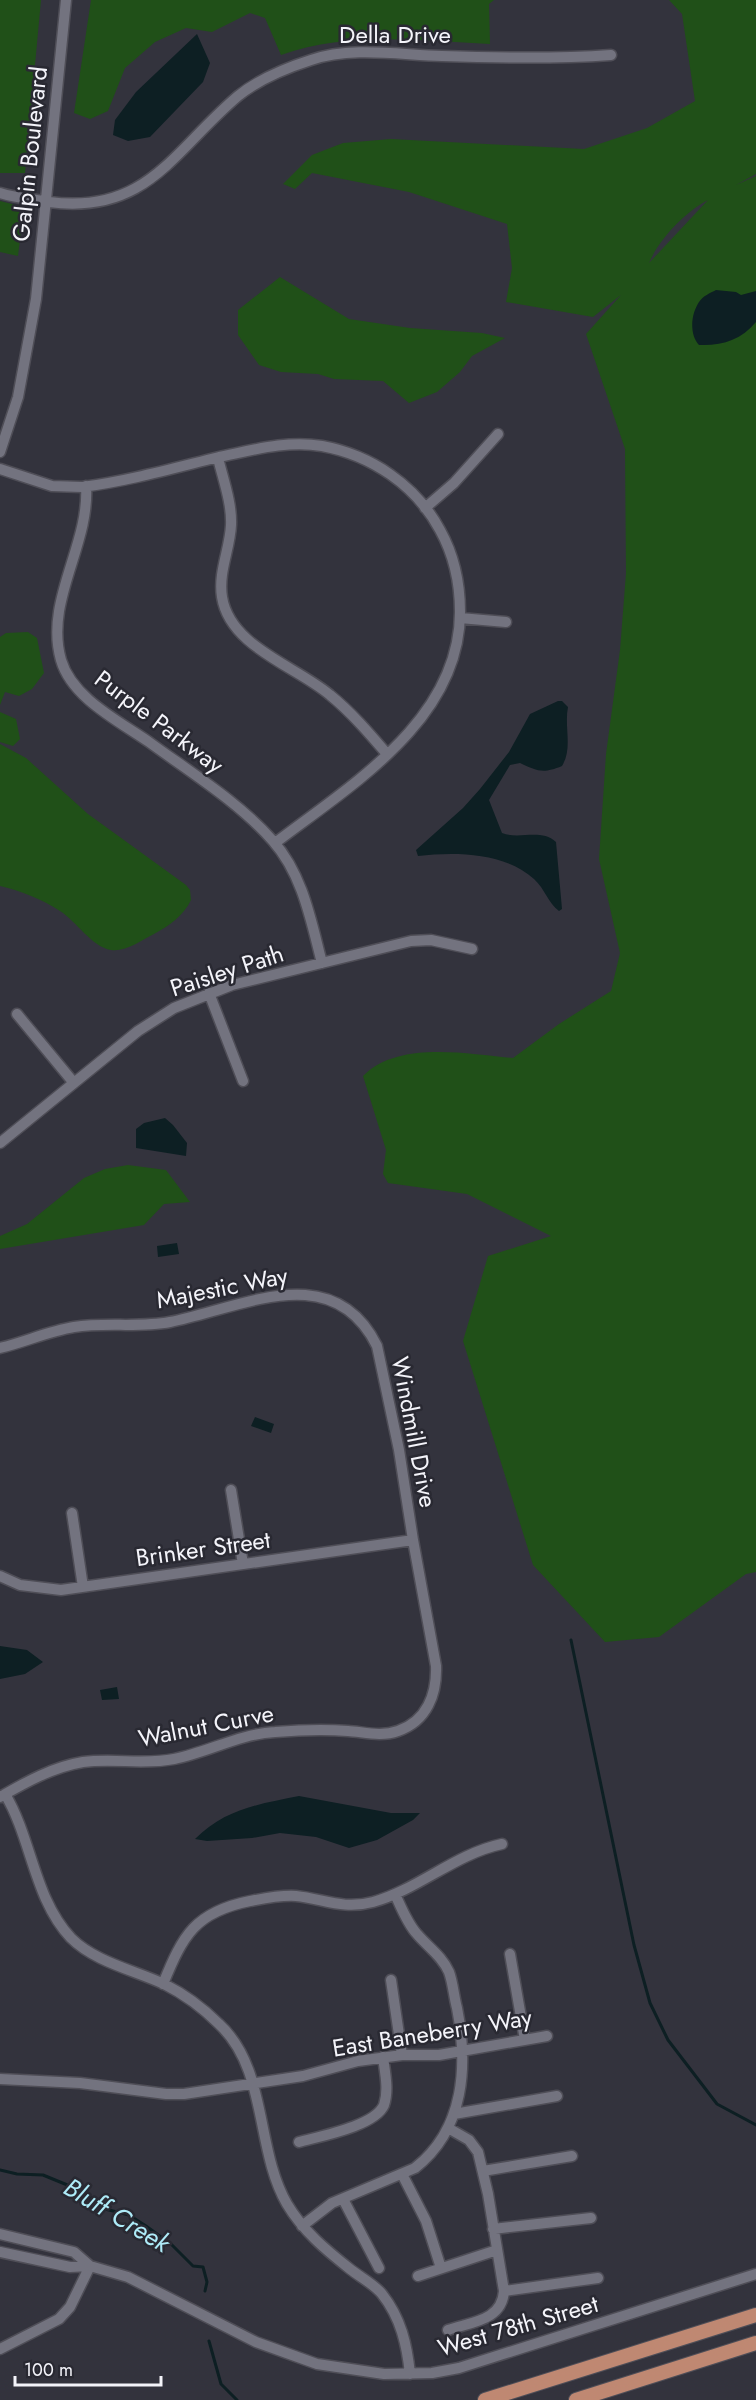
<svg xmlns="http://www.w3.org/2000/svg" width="756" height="2400" viewBox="0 0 756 2400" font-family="Jost,sans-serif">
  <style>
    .green { fill: #205018; fill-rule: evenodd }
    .water { fill: #0d1f23 }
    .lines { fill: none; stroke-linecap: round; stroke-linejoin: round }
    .stream { stroke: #0d1f23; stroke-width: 3 }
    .minor-casing { stroke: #4f4e57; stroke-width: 13 }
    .major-casing { stroke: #4f4e57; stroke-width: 16 }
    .minor { stroke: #73737f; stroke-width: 10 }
    .major { stroke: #bf8872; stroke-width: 14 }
    .labels { text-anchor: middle; stroke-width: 5; stroke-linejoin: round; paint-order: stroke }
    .street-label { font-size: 24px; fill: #f4f4fa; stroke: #292932 }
    .water-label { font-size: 26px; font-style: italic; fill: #aeebf8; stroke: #292932 }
  </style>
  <rect width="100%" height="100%" fill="#33333d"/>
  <path class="green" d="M0,0H41L25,173H0Z
    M91,0H494L489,4L490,44C418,41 350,31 281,55L265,18L250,13L212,32L186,28L155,42L125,68L108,111L90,119L74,113Z
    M669,0H756V174L736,185L756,176V1572L746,1574L659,1637L605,1642L533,1565L463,1341L488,1256L551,1236L467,1194L388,1183L383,1174L386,1150L363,1076C398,1040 468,1054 513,1058L559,1024L611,991L620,953L599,859L606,754L620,650L626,573L625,449L586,334L621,295L593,317L506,302L512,268L507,224L409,192L312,173L295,189L283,184L312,155L343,143L391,139L584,149L647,128L695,101L682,14ZM708,200L649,263C660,238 684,213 708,200Z
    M0,201L24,207L18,256L0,252Z
    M280,277L349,319L410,328L482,333L505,338L472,356L460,372L437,392L409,403L383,381L334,379L318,374L281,372L259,365L238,335V310Z
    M28,632L37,638L44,673L32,689L19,696L5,692L0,705V637L6,633Z
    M0,712L16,719L20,739L13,746L0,742Z
    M0,744L26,758L88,814L186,885L190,890L191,900C184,915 169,926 154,934C142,940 126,952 111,950C92,947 76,921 60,911C42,899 21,891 0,886Z
    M128,1165L166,1170L190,1202L164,1204L144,1225L0,1249V1236L27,1224L84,1178L105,1169Z"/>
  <path class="water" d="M197,34L210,63L203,82L150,137L128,141L113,135L115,120L136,92Z
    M716,290L736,292L741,295L756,291V322C741,340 722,346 699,345C689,334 691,314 699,302C703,296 710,293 716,290Z
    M558,701H562L568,707C564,727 573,748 562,766C543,774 537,771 520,763L510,765L489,800L502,833C519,840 541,828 556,842L562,909L559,911C548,903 545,889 534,879C504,852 455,852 418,856L416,850L463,808L480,789L509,752L530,714Z
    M165,1118L173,1125L187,1143L186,1156L136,1148V1129L144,1123Z
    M177,1243L179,1254L158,1257L157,1246Z
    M255,1417L274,1424L271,1433L251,1426Z
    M0,1646L27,1650L43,1662L25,1674L0,1679Z
    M117,1687L119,1699L102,1700L100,1690Z
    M299,1796L391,1813H420L413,1820L377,1840L349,1848L316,1837L280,1833L252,1838L207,1841L195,1839C225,1809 259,1804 299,1796Z"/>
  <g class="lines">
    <path class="stream" d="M571,1640L634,1945L650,2003L668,2040L717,2104L756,2125
      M0,2170L17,2174L43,2175L82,2191L105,2209L129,2215L146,2226L172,2245L193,2266L203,2267L207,2282L205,2291
      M209,2341L221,2384L237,2400"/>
    <g class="minor-casing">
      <path id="minor" d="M0,193C16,198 32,199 49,202C147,215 173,151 238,96C259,79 286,68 311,60C352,46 400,55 442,56C499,58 554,59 611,55
        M0,452L18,397L36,299L66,0
        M218,458C223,479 232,503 231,525C230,549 218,572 222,597C230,647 296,666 330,695C351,712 369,733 387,754
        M0,469L52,486L82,487C128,481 174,468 219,457C253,450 287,440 322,446C371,455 416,485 440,530C454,555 460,583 460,612C460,720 351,785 275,843
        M86,486C90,545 44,601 61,660C72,698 119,721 149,742C190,772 240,803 273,841C303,875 311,921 322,963
        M425,508L454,483L498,434
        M460,618L506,622
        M209,993L243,1081
        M17,1014L74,1083
        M0,1143L138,1031L174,1008L232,985L411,941L431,940L472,949
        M0,1348C25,1342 49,1331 74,1327C106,1322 139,1328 170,1322C241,1308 333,1257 377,1346L399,1450L413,1540L436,1666C437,1694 427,1721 398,1731C381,1737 364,1732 348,1731C324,1729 299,1730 275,1732C239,1734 209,1752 174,1759C144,1765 114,1758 83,1762C53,1767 26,1782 0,1797
        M231,1490L243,1564
        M72,1513L83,1587
        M0,1576L20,1585L61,1590L413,1540
        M5,1794C32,1839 34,1899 71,1938C95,1962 134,1970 164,1984C184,1994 203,2008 219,2024C268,2069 255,2149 287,2204C303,2231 326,2250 350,2269C360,2277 374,2284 382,2294C401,2318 407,2345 410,2374
        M510,1954L525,2040
        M391,1980L402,2055
        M163,1984C183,1935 195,1912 250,1901C266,1898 280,1895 296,1896C324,1899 343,1910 373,1902C419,1889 455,1854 502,1844
        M0,2079L80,2083L166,2094H184L303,2076L358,2061L402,2055H439L547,2036
        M454,2114L557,2096
        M448,2128L469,2140L478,2152L488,2194L504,2291C502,2321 471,2322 448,2330
        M299,2142C321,2136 375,2126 384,2105C389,2090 385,2073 383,2057
        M483,2171L572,2156
        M402,2174L426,2221L441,2268
        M343,2199L379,2268
        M302,2226L332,2203L415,2168C465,2129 468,2065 457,2008C454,1997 453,1983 449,1972C442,1956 428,1947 417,1934C407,1923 401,1907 395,1894
        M493,2229L591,2218
        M0,2234L74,2252L90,2266
        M0,2252L70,2267L90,2266L128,2277L256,2342L317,2364L384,2374L432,2373L459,2368L756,2274
        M418,2276L497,2250
        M504,2291L598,2278
        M0,2349L59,2319L70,2307L90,2266"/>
    </g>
    <g class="major-casing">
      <path id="major" d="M485,2400L756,2315
        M576,2400L756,2343"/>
    </g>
    <use href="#minor" class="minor"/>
    <use href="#major" class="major"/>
  </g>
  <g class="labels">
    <g class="street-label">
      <text x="395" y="43">Della Drive</text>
      <text transform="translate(30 154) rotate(-84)" y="8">Galpin Boulevard</text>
      <text transform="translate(159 722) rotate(37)" y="8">Purple Parkway</text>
      <text transform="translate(227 971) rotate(-18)" y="8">Paisley Path</text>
      <text transform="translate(222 1288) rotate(-11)" y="8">Majestic Way</text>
      <text transform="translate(414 1432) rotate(79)" y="8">Windmill Drive</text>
      <text transform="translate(203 1549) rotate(-8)" y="8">Brinker Street</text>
      <text transform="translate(206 1726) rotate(-11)" y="8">Walnut Curve</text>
      <text transform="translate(432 2033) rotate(-9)" y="8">East Baneberry Way</text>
      <text transform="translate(518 2326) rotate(-16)" y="8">West 78th Street</text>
    </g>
    <g class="water-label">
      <text transform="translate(117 2215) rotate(31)" y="9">Bluff Creek</text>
    </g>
  </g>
  <path d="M15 2376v9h146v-9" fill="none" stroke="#f4f4fa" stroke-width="3"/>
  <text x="24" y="2376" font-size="18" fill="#f4f4fa" stroke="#292932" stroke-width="4.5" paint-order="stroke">100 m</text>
</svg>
